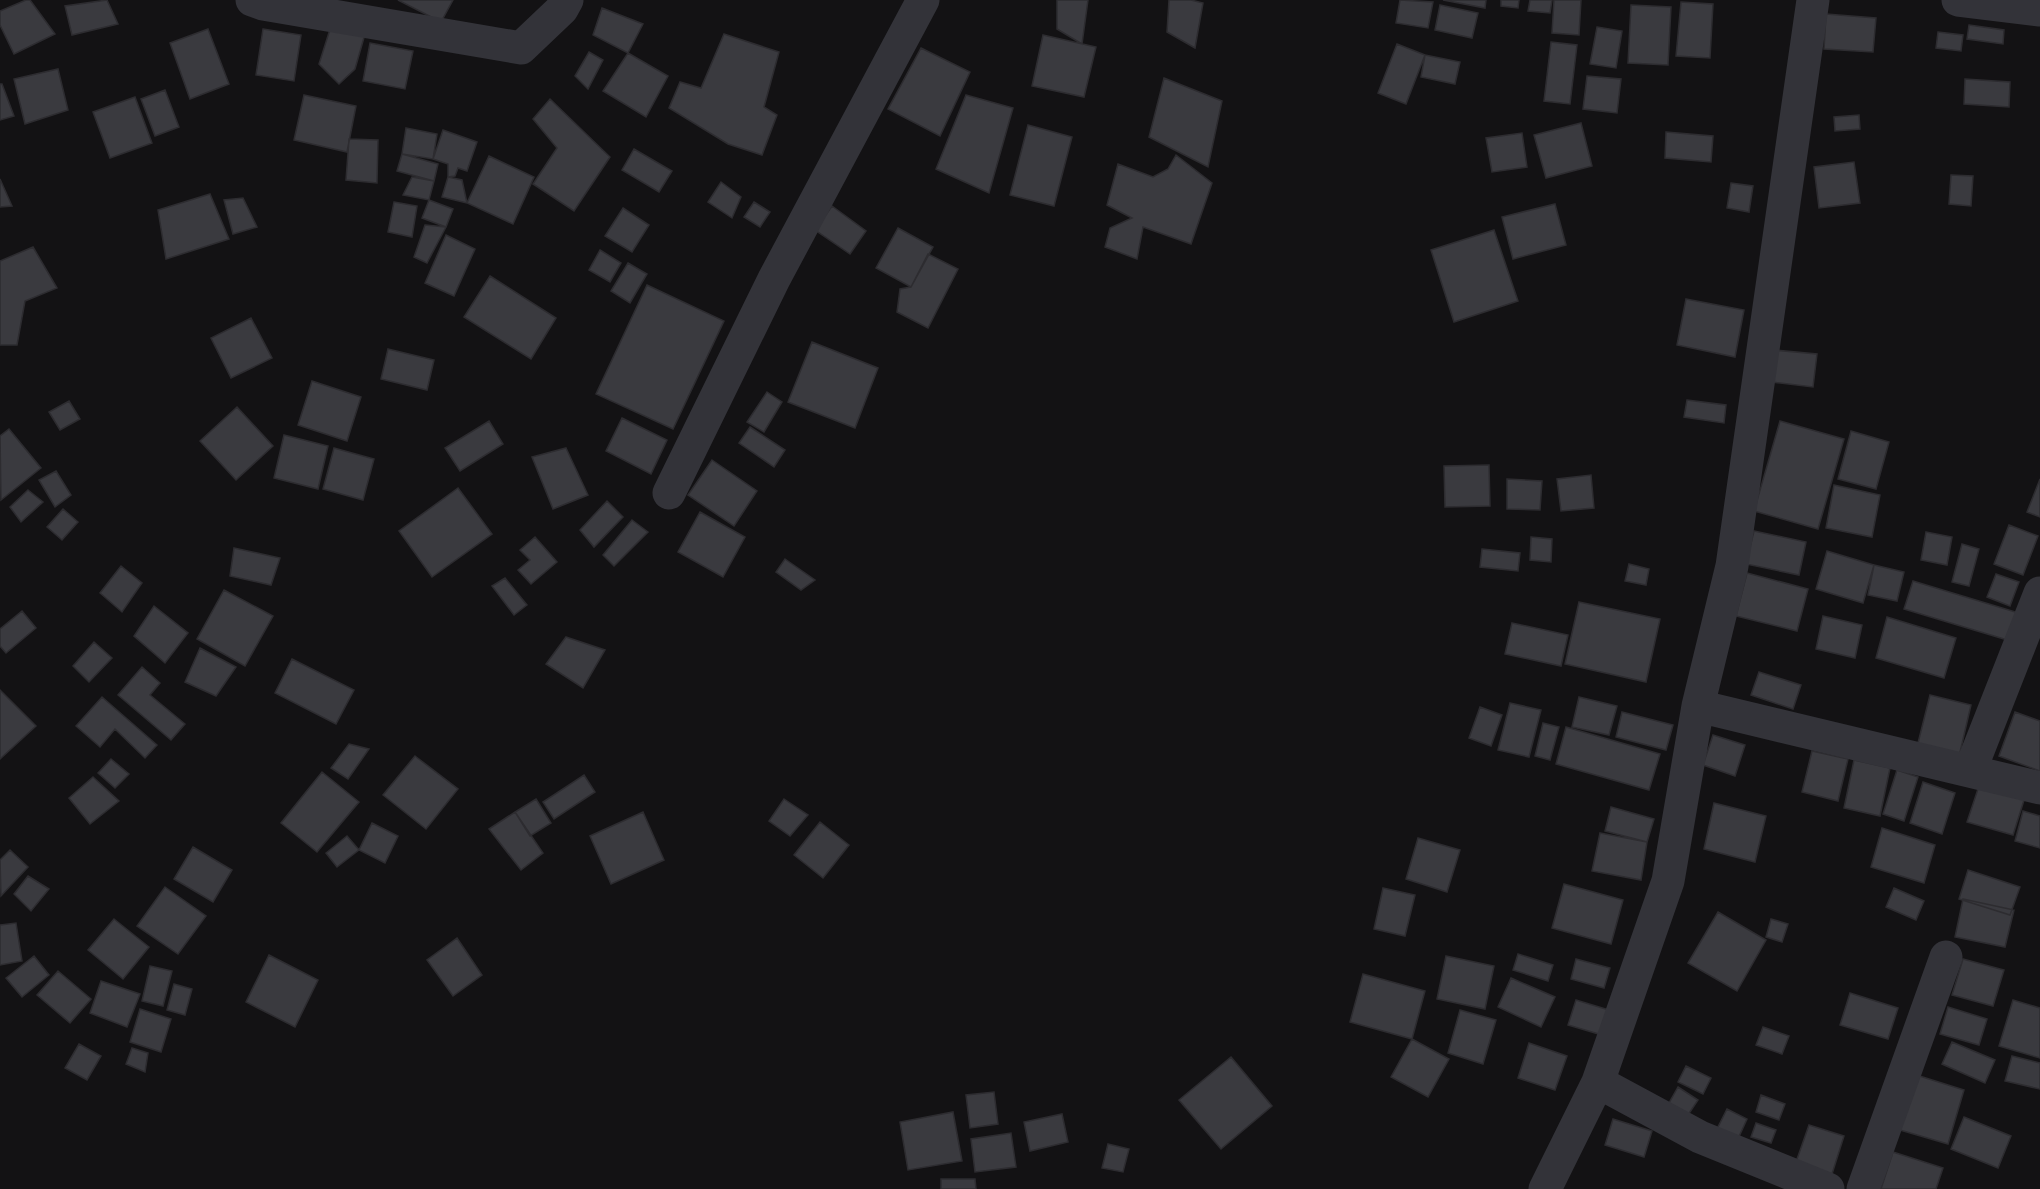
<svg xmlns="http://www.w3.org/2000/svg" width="2040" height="1189" viewBox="0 0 2040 1189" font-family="Mulish,sans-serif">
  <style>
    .building { fill: #3a3a3f; stroke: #2d2c30; stroke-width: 1.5 }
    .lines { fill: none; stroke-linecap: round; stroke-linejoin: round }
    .minor { stroke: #333339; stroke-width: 33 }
  </style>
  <rect width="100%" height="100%" fill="#131214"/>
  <path class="building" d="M26,0H30L55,34L14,54L0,25V11Z
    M107,0L118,24L72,35L65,6Z
    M398,0H453L441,22Z
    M1057,0H1088L1082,44L1057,29Z
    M1169,0H1191L1203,3L1195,48L1167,32Z
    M1400,0L1433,2L1428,28L1396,23Z
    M1443,0H1486L1485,8Z
    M1501,0H1519L1518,8L1501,6Z
    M1530,0H1552L1550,13L1528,11Z
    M1554,0H1581L1579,35L1552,33Z
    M1681,2L1713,4L1710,58L1676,56Z
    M1440,5L1478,13L1472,38L1435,30Z
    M1631,5L1671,7L1668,65L1628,63Z
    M602,8L643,24L628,53L593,35Z
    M1826,14L1876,18L1873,52L1824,49Z
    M332,23L365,34L355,69L339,84L319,64Z
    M1969,25L2004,30L2003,44L1967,39Z
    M1597,27L1622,31L1616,68L1590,64Z
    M208,29L229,84L190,99L170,43Z
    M263,29L301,35L294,81L256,75Z
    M1938,32L1963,35L1961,51L1936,48Z
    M724,34L779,52L764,107L777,115L762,155L728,144L669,108L680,82L701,88Z
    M1043,35L1096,47L1084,97L1032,86Z
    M1551,42L1577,45L1570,104L1544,101Z
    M370,43L413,51L405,89L363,81Z
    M1397,44L1425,55L1406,104L1378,93Z
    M921,48L970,72L940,136L888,109Z
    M589,52L603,60L588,89L575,76Z
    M628,53L668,76L646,117L603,91Z
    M1425,55L1460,62L1455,84L1421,77Z
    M58,69L68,110L25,124L14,79Z
    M1587,76L1621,79L1617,113L1583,109Z
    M1164,78L1222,101L1208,167L1149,137Z
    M1965,79L2010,82L2009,107L1964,104Z
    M0,84H2L14,116L0,120Z
    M165,90L179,127L155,136L141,99Z
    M304,95L356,106L347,152L294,140Z
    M966,95L1013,108L989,193L936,169Z
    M135,97L152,143L110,158L93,112Z
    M550,99L610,157L574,211L533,184L557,148L533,119Z
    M1859,115L1860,129L1835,131L1834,117Z
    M1581,123L1592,166L1546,178L1534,135Z
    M1028,125L1072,137L1054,206L1010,195Z
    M406,128L437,134L433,159L402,154Z
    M443,130L477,142L467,171L458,168L455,176L448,177V164L433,159Z
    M1666,132L1713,136L1711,162L1665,158Z
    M1522,133L1527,167L1492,172L1486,138Z
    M349,139L378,140L377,183L346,180Z
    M634,149L672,171L659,192L622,170Z
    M402,154L438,164L434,181L397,171Z
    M1176,155L1212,183L1191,244L1143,227L1137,259L1105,247L1110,228L1132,218L1107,205L1118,164L1153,177L1168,169Z
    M489,156L534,177L513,224L467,203Z
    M1854,162L1860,203L1819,208L1814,167Z
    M1951,175L1973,176L1971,206L1949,204Z
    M412,177L434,181L429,200L403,195Z
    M448,177L462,180L467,203L442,197Z
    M0,179L12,206L0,207Z
    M721,182L741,197L732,218L708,202Z
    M1731,183L1753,186L1749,212L1727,208Z
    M210,194L229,239L166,259L158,210Z
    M243,198L257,227L233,234L224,200Z
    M429,200L453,209L446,227L422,218Z
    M394,202L417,206L412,237L388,232Z
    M754,202L770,212L760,227L744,217Z
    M1555,204L1566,245L1513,259L1502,217Z
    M832,206L866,231L850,254L815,230Z
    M623,208L649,225L632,252L605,236Z
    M425,225L446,227L427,263L414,257Z
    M898,228L933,247L911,287L876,268Z
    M1494,230L1518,301L1454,322L1431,250Z
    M446,235L475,249L454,296L425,283Z
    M33,247L57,288L25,301L17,345H0V261Z
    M600,250L621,263L610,282L589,270Z
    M928,254L958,269L928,328L897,312L900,289L911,287Z
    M628,263L647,274L630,303L611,291Z
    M490,276L556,318L531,359L464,317Z
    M647,285L724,321L673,429L596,394Z
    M1686,299L1744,310L1735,357L1677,345Z
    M251,318L272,358L231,378L211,338Z
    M812,342L878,368L855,428L788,402Z
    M388,349L434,360L427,390L381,379Z
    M1774,350L1817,354L1813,387L1771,382Z
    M312,381L361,397L347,441L298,425Z
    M767,392L782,402L764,432L747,422Z
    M1687,400L1726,405L1724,423L1684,417Z
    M69,401L80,419L60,430L49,412Z
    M237,407L273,446L236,480L200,441Z
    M622,418L667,440L651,474L606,451Z
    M489,421L503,444L460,471L445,448Z
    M1780,421L1844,439L1818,529L1754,511Z
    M750,427L785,450L774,467L739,443Z
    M9,429L41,468L1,500L0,436Z
    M1851,431L1889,442L1876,489L1838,479Z
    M284,435L328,446L318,489L274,478Z
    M334,448L374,459L363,500L323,489Z
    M566,448L588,495L553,509L532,457Z
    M712,460L757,491L734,526L688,495Z
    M1489,465L1490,506L1445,507L1444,466Z
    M56,471L71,495L55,507L39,480Z
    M1591,475L1594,508L1561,511L1557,479Z
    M1507,479L1542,481L1540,510L1507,509Z
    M2040,479V517L2027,512Z
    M1834,485L1880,495L1872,537L1826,528Z
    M458,488L492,534L432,577L399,531Z
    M28,490L43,502L21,522L10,507Z
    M607,501L623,517L594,547L580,530Z
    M63,509L78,522L62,540L47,527Z
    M700,512L745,537L723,577L678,552Z
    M632,520L648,532L614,566L603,555Z
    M2009,525L2038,536L2023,575L1994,564Z
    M1754,531L1806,542L1799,575L1746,564Z
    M1926,532L1952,537L1947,565L1921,560Z
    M535,537L557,562L531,584L518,570L530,560L520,550Z
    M1531,537L1552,539L1551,562L1530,560Z
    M1962,544L1979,549L1969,586L1952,582Z
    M234,548L280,558L271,585L230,576Z
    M1482,549L1520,553L1518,571L1480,567Z
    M1827,551L1874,565L1863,603L1816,589Z
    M785,559L815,580L801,590L776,572Z
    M1629,564L1649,569L1646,585L1625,581Z
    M1874,565L1904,572L1897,601L1868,595Z
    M121,566L142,583L122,612L100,593Z
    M1747,573L1808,589L1797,631L1736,616Z
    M1996,574L2019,582L2010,606L1987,597Z
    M505,578L527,605L514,615L492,586Z
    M1913,581L2022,614L2014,642L1904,609Z
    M224,590L273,616L245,666L197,639Z
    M1579,602L1660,619L1646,682L1565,664Z
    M154,606L188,633L165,663L134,636Z
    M22,611L36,628L6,653L0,646V629Z
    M1823,616L1862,625L1855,658L1816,649Z
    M1887,617L1956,638L1944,678L1876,658Z
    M1512,623L1568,635L1561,666L1505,654Z
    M566,637L605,650L583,688L546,664Z
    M94,642L112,658L89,682L73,666Z
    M200,648L236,667L216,696L185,682Z
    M292,659L354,690L336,724L275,693Z
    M142,667L160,683L150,695L185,724L171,740L118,695Z
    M1759,672L1801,685L1793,709L1751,695Z
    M0,690L36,726L0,759Z
    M1930,695L1971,705L1958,761L1916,751Z
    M102,697L157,745L145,758L115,729L100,747L76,726Z
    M1579,697L1617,706L1609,735L1572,727Z
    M1510,703L1541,710L1529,757L1498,750Z
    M1480,707L1502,715L1491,746L1469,738Z
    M1622,712L1673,725L1666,750L1616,737Z
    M2015,712L2040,721V771L1999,756Z
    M1543,723L1559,727L1550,760L1535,756Z
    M1566,727L1660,754L1649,790L1556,764Z
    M1713,735L1745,745L1735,776L1703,765Z
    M349,744L369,749L348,779L331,768Z
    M1812,751L1848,759L1838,801L1802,792Z
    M415,756L458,789L426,829L383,795Z
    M111,759L129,774L115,788L98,773Z
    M1854,760L1890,768L1880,816L1844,808Z
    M1897,770L1918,777L1904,821L1883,814Z
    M322,772L359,802L317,852L281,823Z
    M584,775L595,792L554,819L543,802Z
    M93,777L119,801L90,824L69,798Z
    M1923,782L1955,793L1942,834L1910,823Z
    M1980,783L2025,797L2013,835L1967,822Z
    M536,799L551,823L530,836L515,812Z
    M784,799L808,815L790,836L769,821Z
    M1714,803L1766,816L1755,862L1704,849Z
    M1611,807L1654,819L1647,842L1605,831Z
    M2023,811L2040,816V848L2015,841Z
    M515,812L543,853L521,870L489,829Z
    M643,812L664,860L611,884L590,836Z
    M820,822L849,845L823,878L794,855Z
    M372,823L398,836L385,863L359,850Z
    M1882,828L1935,845L1924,883L1871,867Z
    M1600,833L1647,842L1641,880L1592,871Z
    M347,836L359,850L337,867L326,853Z
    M1418,838L1460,850L1447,892L1406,879Z
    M193,847L232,870L213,902L174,879Z
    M10,850L28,867L1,896L0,860Z
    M1968,870L2020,887L2010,915L1959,899Z
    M28,876L49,889L31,911L14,894Z
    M1564,884L1623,900L1611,944L1552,928Z
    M165,887L206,916L178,954L137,926Z
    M1383,888L1415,895L1405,936L1374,929Z
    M1894,888L1924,901L1916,920L1886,907Z
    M1963,899L2014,910L2005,947L1955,937Z
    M1718,912L1766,940L1737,991L1688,963Z
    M114,919L149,947L123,979L88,950Z
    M1771,919L1788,924L1782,942L1766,937Z
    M16,923L22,961L0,965V925Z
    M457,938L482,975L453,996L427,960Z
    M1518,954L1553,965L1548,981L1513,970Z
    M269,955L318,980L295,1027L246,1002Z
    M34,956L49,975L22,997L6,978Z
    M1446,956L1494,966L1485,1009L1437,999Z
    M1576,959L1610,968L1604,988L1571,979Z
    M1963,959L2004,970L1993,1006L1952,995Z
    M150,966L172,971L163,1006L142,1001Z
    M58,971L91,999L70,1023L37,995Z
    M1363,974L1425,991L1412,1039L1350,1022Z
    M1511,978L1555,997L1541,1027L1498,1007Z
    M101,981L140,994L127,1027L90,1013Z
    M174,984L192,989L185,1015L167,1010Z
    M1850,993L1898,1008L1888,1039L1840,1025Z
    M1576,1000L1609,1010L1602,1035L1568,1025Z
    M2013,1000L2040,1008V1058L1999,1046Z
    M1948,1007L1987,1019L1979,1045L1940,1034Z
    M140,1009L171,1019L161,1052L130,1042Z
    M1460,1010L1496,1020L1483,1064L1448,1053Z
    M1763,1027L1789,1036L1782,1054L1756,1045Z
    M1412,1039L1449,1059L1428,1097L1391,1077Z
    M1952,1042L1995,1060L1985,1083L1942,1064Z
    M1529,1043L1567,1056L1555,1090L1518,1078Z
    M79,1044L101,1056L87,1080L65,1068Z
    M132,1048L148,1053L145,1072L126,1064Z
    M2012,1056L2040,1063V1089L2005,1081Z
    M1231,1057L1272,1106L1221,1149L1179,1100Z
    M1686,1066L1711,1078L1703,1094L1678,1082Z
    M1910,1073L1964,1090L1948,1144L1893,1128Z
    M1678,1087L1698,1100L1688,1115L1669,1103Z
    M994,1092L998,1124L970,1128L966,1095Z
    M1761,1095L1785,1104L1779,1120L1756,1112Z
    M1727,1109L1747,1119L1737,1141L1716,1131Z
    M953,1112L962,1161L908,1170L900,1122Z
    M1062,1114L1068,1142L1030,1151L1024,1122Z
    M1964,1117L2011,1136L1998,1168L1951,1149Z
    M1613,1119L1652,1131L1644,1157L1605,1145Z
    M1756,1123L1776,1130L1771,1143L1751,1137Z
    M1809,1125L1844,1136L1832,1174L1796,1162Z
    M1011,1133L1016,1167L975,1172L971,1139Z
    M1108,1144L1129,1149L1123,1172L1102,1168Z
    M1893,1152L1943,1168L1936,1189H1881Z
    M941,1179H975L976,1189H941Z"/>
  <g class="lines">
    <path class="minor" d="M252,0L263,4L521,48L562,9L567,0
      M1958,0L2040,10
      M669,493L774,279L923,0
      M1698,706L2040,788
      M1970,771L2040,593
      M1598,1082L1700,1137L1828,1189
      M1545,1189L1598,1082L1668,881L1698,706L1732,566L1813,0
      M1863,1189L1946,957"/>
  </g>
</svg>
